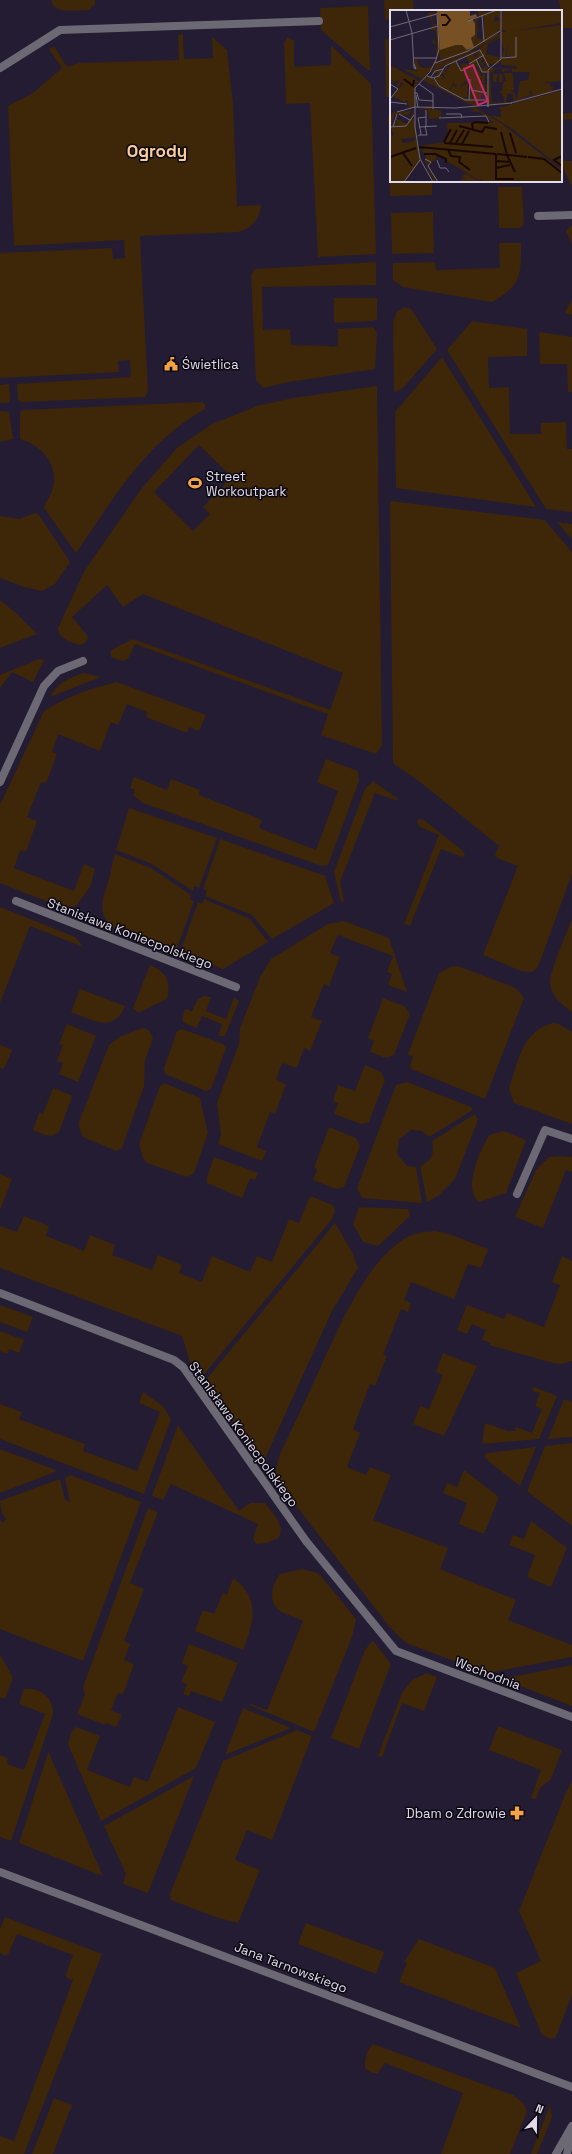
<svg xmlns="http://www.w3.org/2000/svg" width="572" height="2154" viewBox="0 0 572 2154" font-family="'Space Grotesk',sans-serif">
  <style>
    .green { fill: #3e2608; fill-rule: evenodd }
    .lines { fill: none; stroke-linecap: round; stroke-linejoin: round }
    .minor { stroke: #6c6874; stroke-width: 8 }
    .tertiary { stroke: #6c6874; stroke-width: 8 }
    .labels { text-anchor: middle; stroke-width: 3; stroke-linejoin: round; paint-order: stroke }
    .poi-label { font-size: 13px; fill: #e1dceb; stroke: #0c0812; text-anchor: start }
    .street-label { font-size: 13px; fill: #e1dceb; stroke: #0c0812 }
    .district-label { font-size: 17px; font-weight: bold; fill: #f9cc9d; stroke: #0c0812 }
    .inset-river { fill: none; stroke: #1a0800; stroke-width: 2 }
    .inset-road { fill: none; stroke: #70697c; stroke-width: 1 }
    .view { fill: #c52c69; fill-opacity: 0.15; stroke: #c52c69; stroke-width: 2 }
    .inset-edge { fill: none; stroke: #e1dceb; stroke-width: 2 }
  </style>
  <rect width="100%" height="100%" fill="#241c32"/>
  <path class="green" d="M51,0H95V4L89,10C77,10 53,15 51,0Z
    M384,0H413L414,11H391V19L385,20Z
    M559,0H572V28H563L561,51L562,23Z
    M368,6L370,72L321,30L320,8Z
    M183,34L184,59L213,58L212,37L227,50L233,104L237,206L261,205C260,220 252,228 238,232L140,236L148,391L145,397L21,402L18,400L17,384L131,377L130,360L118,361L119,372L0,378V253L112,248L113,259L125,258L124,240L14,246L8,106L33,93L62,68L49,49L54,46L67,67L79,63L179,60L178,35Z
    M288,37L294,41V67L331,65V45L371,84L376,254L318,257L310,103L286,104L284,43Z
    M385,39H391V97H386Z
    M572,113V119L561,120V114Z
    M388,116H391V181H432V195L390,196Z
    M561,161H572V187L561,163Z
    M498,187H522L524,224L520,228H499Z
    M433,212L434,253L392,254L391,213Z
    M570,226H572V244L566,231Z
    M499,243H521C521,274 522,286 492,302L403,287L393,280V263L435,262L436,270L500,268Z
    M376,262V285L262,287L263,330L290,329L291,345L330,346V347L338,346V329L373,327L377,333L375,369L289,382L263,388L256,380L251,275L255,269Z
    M334,298H377V319L374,321L334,323Z
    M572,299V314L570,315L565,312Z
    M404,307L411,309L437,349L403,388L394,392L393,321L397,312Z
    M472,321L527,329V356L488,357L489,388L509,387L510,434H541V423L566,422L567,449H572V512L546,509L447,350Z
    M539,332L572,337V392H568L567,364H540Z
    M442,357L536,507L396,488L395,412Z
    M9,384L10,401L8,403H0V385Z
    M377,386L382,745L376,754L321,735L328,714L135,644L128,659L123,661L111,657V650L133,639L330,710L343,673L143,594L123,607L107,585L72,617L87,635L88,638L85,643L80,645C70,642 59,639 58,628L85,570L142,488L177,448L212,424L257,406L293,398ZM199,445L232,477L203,507L210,514L193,531L154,492Z
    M202,402L205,404V409C145,443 113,499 76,553L44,508C45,502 50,497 52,491C60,466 43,446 20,439V412L22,410Z
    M0,411L9,412L13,439L0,442Z
    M390,501L545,520L572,552V874L538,967L532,972L521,971L483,955L518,866L497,858L495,855L499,846L420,782L393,763Z
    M35,513L39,515L70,562L55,584L42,591L24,587L0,578V516L19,519Z
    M557,522L572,524V539Z
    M0,600L16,613L37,634L0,648Z
    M39,659L44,660L33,682L12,672L0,688V675Z
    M84,673L101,677L50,697C57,683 69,677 84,673Z
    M117,682L206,715L199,731L189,727L187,733L146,717L147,712L127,704L118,725L111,722L100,751L58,734L52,752L57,754L46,783L41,782L27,817L37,821L26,852L20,850L14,868L74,891L84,864L95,869L90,887L77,905L69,908L61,907L0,883V805L44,711C65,697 92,688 117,682Z
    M326,759L358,771L359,781L328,865L322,866L143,803L133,795L135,790L130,788L134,777L167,790L171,779L200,790L199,795L262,820L259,828L316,850L338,791L317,782Z
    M373,781L397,798L398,801L375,793L340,882L344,901L341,902L334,872L365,789Z
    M129,808L217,838L199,888L194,886L193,891L152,864L116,850Z
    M419,819L424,820L463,851L465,855L462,857L441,849L410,926L404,924L439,835L420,827L417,822Z
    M220,839L325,876L334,903L272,939L252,915L205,896L207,891L203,889Z
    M115,854L151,868L191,895L190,899L194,901L176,951L113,927C96,913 103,900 108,882C111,873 112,863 115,854Z
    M204,899L250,919L268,942L223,969L180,953L198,902L202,904Z
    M0,907L75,937L81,944V946L30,926L0,1003Z
    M572,919V1012C563,1006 550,995 550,982C551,967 566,935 572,919Z
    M344,921L389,938L407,992L388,985L392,974L387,972L393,956L338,935L330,953L340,957L329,986L324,984L311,1017L322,1021L310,1051L304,1048L297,1068L282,1063L276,1080L286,1084L275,1114L270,1112L257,1147L266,1151L262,1161L218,1144L221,1135L217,1103L239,1044L240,1028L261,975L271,959L328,924Z
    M150,965C167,972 171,982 167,999L138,1013L133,1008Z
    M458,966L516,988L524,998L485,1099L411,1069L410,1065L413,1057L408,1054L439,973L450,967Z
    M80,989L125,1006C114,1034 92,1020 71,1012Z
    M204,996L211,997L206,1011L226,1019L234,998L239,1001L225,1036H218L222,1024L202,1016L197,1028L184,1023L182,1019L185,1009L192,1011L198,999Z
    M383,998L404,1006L410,1014L394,1055L386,1058L370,1052L374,1041L368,1038Z
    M553,1023L559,1024L572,1032V1124L514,1103L509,1088C518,1062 522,1031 553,1023Z
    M67,1024L96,1036L78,1082L59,1074L63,1063L57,1061L63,1045L59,1044Z
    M143,1028L149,1030L153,1038L145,1061L144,1086L122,1148L116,1151L83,1137L79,1127V1122L109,1045L121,1036Z
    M182,1029L223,1044L226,1048L211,1089L206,1091L165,1074L164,1068L177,1031Z
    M0,1045L12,1050L4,1069L0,1068Z
    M365,1065L381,1072L385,1080L369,1122L361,1124L334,1114L338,1103L333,1101L338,1085L355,1091Z
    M407,1082L471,1107L473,1110L429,1137L422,1131L411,1130L399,1139L397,1154L407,1166L416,1167L422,1203L362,1198L357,1188L396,1085Z
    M164,1083L200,1098L208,1133L194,1173L187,1177L147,1163L143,1158L139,1144L160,1086Z
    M53,1088L71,1095L72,1097L59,1132C50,1139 42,1134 33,1130L39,1113L43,1114Z
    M475,1114L478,1120L455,1179L438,1196L427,1202L420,1166C432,1161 435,1153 432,1141Z
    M329,1127L356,1138L360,1146L344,1187L336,1189L313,1180L317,1169L314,1168Z
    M504,1131L526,1140L506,1193L479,1202C462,1189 480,1151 489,1135Z
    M560,1156L572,1157V1172L566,1170L543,1228L515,1217L536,1170L549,1157Z
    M214,1157L258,1173L255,1180L250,1178L242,1198L207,1183V1177Z
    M0,1174L12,1179L0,1210Z
    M310,1196L333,1205L335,1211L332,1219L202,1377L190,1362L182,1336L0,1268V1226L17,1232L24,1216L49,1226L46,1236L84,1251L90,1235L115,1245L112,1255L152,1270L158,1255L182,1265L179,1273L202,1282L212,1256L250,1272L257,1256L272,1262L289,1219L299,1223Z
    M359,1207L408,1209L410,1216L378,1246L363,1242L353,1224Z
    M335,1223L352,1252L358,1268L332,1311L263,1463L205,1381Z
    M435,1231L449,1234L488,1249L481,1268L468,1264L454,1299L411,1282L404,1300L411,1303L408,1312L401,1309L383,1355L387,1356L375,1386L370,1384L353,1429L360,1433L347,1467L366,1475L370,1467L391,1475L373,1520L448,1548L440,1569L516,1600L508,1620L572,1645V1657L487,1673L406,1643L389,1626L278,1482C274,1472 277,1464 280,1454C294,1425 308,1395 321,1366C340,1325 364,1267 401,1241C411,1233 423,1232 435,1231Z
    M562,1256L572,1261V1361L562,1364L553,1363L489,1345L490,1343L482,1340L486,1330L472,1324L467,1334L457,1330L467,1305L504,1319L507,1313L544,1327L560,1285L552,1282Z
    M0,1305L33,1317L27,1332L0,1322Z
    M0,1331L24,1340L19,1353L9,1349L7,1354L0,1351Z
    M443,1353L477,1366L444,1436L413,1424L420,1406L429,1409L443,1375L436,1372Z
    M534,1387L557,1396L539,1439L482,1444L485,1423L508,1431H515L516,1427L532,1433L542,1409L535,1406L540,1393L532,1391Z
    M143,1392L163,1406L171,1419L144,1494L0,1439V1404L22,1412L19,1419L85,1444L83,1451L137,1471L160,1412L139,1403Z
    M564,1399L572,1402V1437L548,1439Z
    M178,1425L239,1511L250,1503H265C272,1513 287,1526 278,1538L267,1543L256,1544L253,1538L258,1524L171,1484L163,1500L152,1496Z
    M572,1443V1526L527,1491L545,1446Z
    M536,1447L520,1486L488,1461L484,1456L487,1453Z
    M0,1449L56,1470L55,1472L0,1493Z
    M464,1470L499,1497L484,1534L459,1524L467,1503L443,1493L447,1483L457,1487Z
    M70,1475L141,1502L83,1661L0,1629V1520L4,1523L6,1518L2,1514L0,1501L60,1479L65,1500L70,1502L65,1478Z
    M148,1508L158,1512L130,1583L144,1589L124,1641L130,1644L124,1660L134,1664L123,1694L118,1693L111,1710L122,1715L116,1727L106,1723L105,1725L77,1714L85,1695L83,1687Z
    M531,1521L567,1548L551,1587L527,1577L535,1555L509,1545L513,1535L524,1539Z
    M302,1569L315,1572L321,1576L356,1619L353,1634L314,1732L249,1705L251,1704L267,1710L303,1621C296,1617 287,1615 280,1611C267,1602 272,1584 280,1574Z
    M233,1578C261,1598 254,1623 243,1650L195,1631L203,1610L214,1614L223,1593L227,1595Z
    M372,1641L374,1642L391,1664L359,1749L331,1738L365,1650Z
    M189,1644L238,1663L222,1702L191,1691L189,1696L183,1694L187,1684L181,1682L188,1666L182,1663Z
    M0,1654L13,1678L5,1699L0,1697Z
    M572,1665V1706L502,1679Z
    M427,1673L437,1677L424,1711L402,1703L382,1757L378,1756L402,1693L412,1680Z
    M24,1689C40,1687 54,1698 53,1714L11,1841L0,1837V1755L8,1758L7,1764L24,1770L45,1714L19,1704Z
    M178,1707L215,1722L196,1768L101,1821L68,1744L71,1733L76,1727L100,1736L87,1770L130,1787L134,1777L148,1782Z
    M243,1708L291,1728L225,1755Z
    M498,1726L562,1750L551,1779L540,1788L536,1799L531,1798L541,1770L489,1750Z
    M297,1730L312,1736L272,1840L247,1830L235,1860L260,1870L238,1923L215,1917L171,1900L170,1894L223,1761Z
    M48,1753H49L103,1876L19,1843Z
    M194,1776L148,1893L123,1884L126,1874L104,1826Z
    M572,1781V1995L556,2037L551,2039L542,2035L516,1973L541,1961L519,1911L565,1795Z
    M5,1917L102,1954L24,2154H0V2136L14,2141L73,1980L67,1978L66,1974L73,1955L17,1934L9,1953L6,1956L0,1953V1929Z
    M306,1923L384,1952L376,1974L298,1944Z
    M419,1939L495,1968L521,2028L399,1982L407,1963L404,1962Z
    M373,2044L513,2095L523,2103L527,2111L510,2154H441L463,2093L385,2063L378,2073H372L365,2068C365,2057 366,2052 373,2044Z
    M54,2098L72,2105L53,2154H32Z
    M550,2105L552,2117L537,2154H531Z"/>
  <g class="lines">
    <path class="minor" d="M0,68L60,30L319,21
      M538,216L572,215
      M0,782L44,686L58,671L83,661
      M16,901L236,987
      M517,1194L545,1130L572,1139
      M0,1293L174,1360L183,1367L306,1541L396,1651L572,1717
      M0,1872L572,2087"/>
    <path class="tertiary" d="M556,2154L572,2126
      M567,2154L571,2133"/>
  </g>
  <defs>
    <g id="civic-bare" transform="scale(1.08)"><path d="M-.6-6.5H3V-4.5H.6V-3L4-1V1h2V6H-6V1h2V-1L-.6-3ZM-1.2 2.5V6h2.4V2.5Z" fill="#f4a444" stroke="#0c0812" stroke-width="2.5" paint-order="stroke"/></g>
    <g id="stadium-bare" transform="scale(1.08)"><path d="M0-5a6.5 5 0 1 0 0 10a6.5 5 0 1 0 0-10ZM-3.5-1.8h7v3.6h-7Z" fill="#f4a444" stroke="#0c0812" stroke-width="2.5" paint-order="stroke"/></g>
    <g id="pharmacy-bare" transform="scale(1.08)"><path d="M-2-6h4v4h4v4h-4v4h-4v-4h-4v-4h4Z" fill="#f4a444" stroke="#0c0812" stroke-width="2.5" paint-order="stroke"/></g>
  </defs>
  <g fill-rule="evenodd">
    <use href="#civic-bare" x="171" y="364"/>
    <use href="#stadium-bare" x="195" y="483"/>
    <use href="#pharmacy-bare" x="517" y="1813"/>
  </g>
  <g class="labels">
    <g class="poi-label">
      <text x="182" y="369">Świetlica</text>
      <text x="206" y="481">Street<tspan x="206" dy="15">Workoutpark</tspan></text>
      <text x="506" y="1818" text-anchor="end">Dbam o Zdrowie</text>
    </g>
    <g class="street-label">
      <text transform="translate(130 933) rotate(21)" y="5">Stanisława Koniecpolskiego</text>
      <text transform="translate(244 1434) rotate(54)" y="5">Stanisława Koniecpolskiego</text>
      <text transform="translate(488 1673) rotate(21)" y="5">Wschodnia</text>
      <text transform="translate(291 1967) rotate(21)" y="5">Jana Tarnowskiego</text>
    </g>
    <g class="district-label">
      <text x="157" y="157">Ogrody</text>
    </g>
  </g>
  <g transform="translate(390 10)">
    <rect width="172" height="172" fill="#241c32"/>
    <path d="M47,0V5L42,6L43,14H47V6L49,10L52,39L72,33L77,40L84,37L81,28L85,25V14L82,12L89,7L87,0L96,2L110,0V9L106,6L103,12L110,10L111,14L112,0H172V13L122,21L172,15V71L149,73H159L161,77L164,75L161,81L172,79L136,88L143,85L141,80L139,84L142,83L141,85L123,92L124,85L123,88V84L118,83L116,91L122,93L103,95V92L114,93V88L110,82L102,83L112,81L113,72H103V64H108L106,71L109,72V64H112L113,73L116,71L114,63H123L124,80L120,81L124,82L127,90L130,71L138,70L140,62H122V59L112,62V59H105L100,64L102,95L99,96L98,88L97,89H92L96,88L94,84L99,83H96V75L98,72L99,81V62L98,66V62H92L89,56L92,58L97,55L96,53L91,56L90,54L95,51L94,49L93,48L91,53L89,51L92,47L88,49L89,57L83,58L84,61L86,58V61L87,58L89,60L85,62L89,61V58L91,66L95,63V73L90,74H95V83L91,86V89H79L81,80L79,70L72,73L75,74H72L71,76L72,79V76L78,73L77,90L60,81L63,75L69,79L66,77H68L66,75L69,74L65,75L64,72L59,81L49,76L45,68L51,65L55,69L54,65L60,64L54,65L58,61L54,64H52L56,56L58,58L55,60V63L62,53L66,52L70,58L72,53L80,54L76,47L83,44L87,48L86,43L90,41L94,44L89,40L90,37L84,41L86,42L45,60V62L52,59L50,65L47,66L46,63L42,64L46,52H54L80,40L55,51L51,52L49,43L46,47L47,34H44L42,32L44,28L45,33H47L46,21L39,19L45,17L48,20V15L43,16L40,6L42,5L36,6L39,3H46ZM93,5L94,8V30L87,28V21H90L87,19H93H87V10ZM111,19L116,22H111V26L79,43L44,58L79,42L111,25L108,23L86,37ZM110,28L114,40L112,47H116L114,46H116V42L120,32H125H120L117,41V46H119L117,47H122V48H111L96,44L98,34ZM111,49V55L126,56L127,59L98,58L97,55L99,58L100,54L107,53L103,56L108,53L111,51ZM29,48H46L41,60L32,69L12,59L28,61L24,58L25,49H27L29,56L34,58L41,57L45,49ZM0,55L29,71L25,77V97L19,98L17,90L15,93L16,85L15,93L3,86L9,79L13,73L11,72L8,79L6,77L10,69L5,72L2,70L4,74L1,71ZM37,67L44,69L47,74L73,89L89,91V95L96,94L97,90V94L84,96L75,92L33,70ZM172,80V158L121,118L100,105L111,107V100L108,98ZM42,95L41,100L44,99H50H45L51,101V108L39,109L38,99L28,100ZM80,98H86L111,113L172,160V172H97L85,168L47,145L46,150L37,154L48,172H44L35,151L36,146L32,141L36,137H32V140L30,136L54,132L58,124L57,113H104L90,102L79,101L84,100ZM24,100V105L20,109L24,108L27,127L11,129L13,133L24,131L26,127L31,150L15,172L29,152L14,172H0V126L4,125L1,118L14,116H0V107L3,102L22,101L18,105L5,104L1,116L5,112L7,116L6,108L17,114L16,116ZM77,164L85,169L94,172H72L71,169H75L72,167L73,165Z" fill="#3e2608" fill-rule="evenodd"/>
    <path d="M47,0H80V6L86,4L87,7L78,10H83L85,14V25L81,28L84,37L77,40L72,35H66L50,40Z" fill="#775023"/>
    <path class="inset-river" d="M51,5H56L60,10L56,15H52M14,69L23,76L24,70M69,116L92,122L95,117L107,119M83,119L82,114L85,112L98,113M111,122L117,145M120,123L126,143M54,132L61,119M54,133L103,137M60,133L67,120M66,133L74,120M72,134L79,121M29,137L106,144M58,139L61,146L70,147L69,152L80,160M13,143L22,156M34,144H45L56,149V153M106,144V169H124M107,144L117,145L125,162M118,145L137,147M172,146L164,150L172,156M0,147L26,138M138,147L154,149L172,163M107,151L119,152M106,158L120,155"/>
    <path class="inset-road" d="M16,0L22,23M92,5L94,32M83,9L78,11L107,0M0,17L47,4M22,23L24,58L26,59L24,54M0,30L48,16M24,48H47M111,48L126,47V27M86,49L92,62H97M66,51L71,61L79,57M45,53L78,41L110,21M79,54L94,45M37,66L42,68L49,66L55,56L90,40L99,57M41,67L45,61L53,59M44,68L49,76L75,90H98M0,74L8,79L0,89M29,74L43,84V99M81,80L97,83M24,83H27L29,90L43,91M26,85L28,98M79,90L80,69M98,90V97V60L111,49V0M0,92L17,94M121,93L172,79M36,100V116M7,102L25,97V78L40,62L46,50L49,39L47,3M9,104L20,110M56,104H71L72,108M49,108L96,106L99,112M0,117L16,116L24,105M3,117L7,104M29,117L47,116M30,125H37L35,116M28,126L31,124L28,108L36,107M35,149L41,152L38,156L48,172M47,150L50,158H56L59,162M14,172L30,150M43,172L30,149L25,117V97L65,98L122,93"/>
    <path class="view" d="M83,55L98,91L88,95L74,59Z"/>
    <rect width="172" height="172" class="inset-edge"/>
  </g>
  <g transform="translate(536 2118) rotate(22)" stroke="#0c0812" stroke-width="3" paint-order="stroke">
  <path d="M0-3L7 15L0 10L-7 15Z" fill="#e1dceb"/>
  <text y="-6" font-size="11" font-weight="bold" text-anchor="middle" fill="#e1dceb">N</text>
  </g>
</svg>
